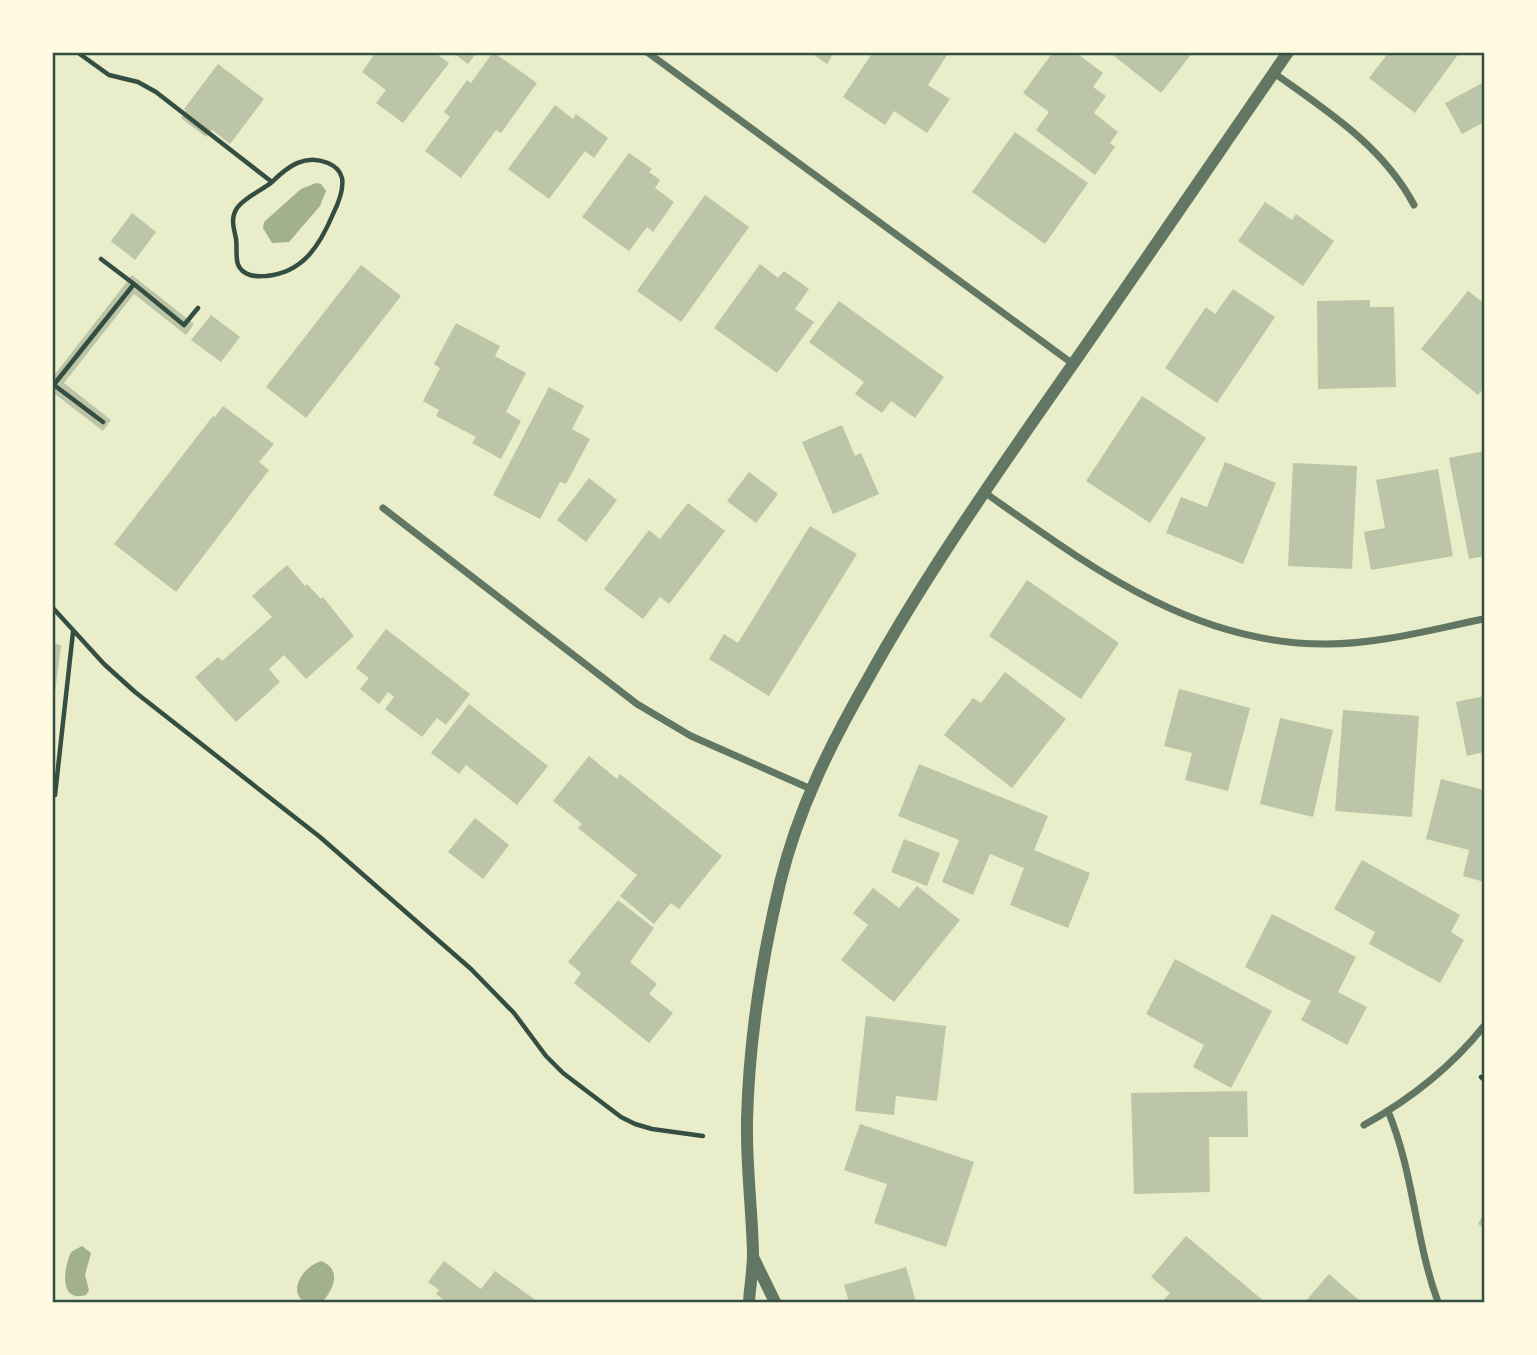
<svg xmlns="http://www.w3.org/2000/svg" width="1537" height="1355" viewBox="0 0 1537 1355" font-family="Arial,sans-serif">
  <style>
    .water { fill: #a3b18a }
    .building { fill: #bcc5a7 }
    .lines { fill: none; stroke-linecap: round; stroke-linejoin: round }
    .path { stroke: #344e41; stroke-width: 4.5 }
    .minor { stroke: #617663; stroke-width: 7 }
    .tertiary { stroke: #617663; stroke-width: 12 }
    .neatline { fill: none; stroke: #344e41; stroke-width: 2.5 }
  </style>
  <rect width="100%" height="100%" fill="#e9edc9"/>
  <path class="water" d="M316,183L321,184L326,191L320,206L289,242L272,243L263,228L264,222L301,189Z
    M82,1246L91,1253L85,1275L89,1290L86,1295C58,1303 64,1268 71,1252Z
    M321,1261C342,1269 334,1289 323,1301L304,1302C287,1289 305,1266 321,1261Z"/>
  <path class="building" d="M376,52H434L449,63L403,123L376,103L386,90L362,72Z
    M452,52H477L468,64Z
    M493,52L537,83L501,133L496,130L461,178L425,151L450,117L444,112L467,80L471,83Z
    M810,52H834L827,64Z
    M873,52H949L928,85L950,99L927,133L894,111L885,125L843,97Z
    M1053,52H1075L1103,73L1093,87L1106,96L1094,113L1118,132L1110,143L1115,147L1095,175L1036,130L1049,112L1023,93Z
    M1109,52H1193L1161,93Z
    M1389,52H1460L1415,113L1369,78Z
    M218,64L264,99L230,144L212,130L206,137L181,118L186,111L184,109Z
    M1484,82V122L1462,134L1445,103Z
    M555,105L573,119L576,114L608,138L594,158L585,151L549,199L508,169Z
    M1015,132L1088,183L1045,244L972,192Z
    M629,153L652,169L649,172L660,180L655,188L674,202L653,232L647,227L629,251L582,217Z
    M705,195L749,227L681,322L637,291Z
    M1265,202L1292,220L1296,214L1334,241L1303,286L1238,241Z
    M132,213L156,232L135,260L111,241Z
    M760,264L778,278L784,271L809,289L795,309L814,322L777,373L714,328Z
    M361,265L401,296L306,418L266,387Z
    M132,275L194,324L186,335L134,294L64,383L111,420L103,431L55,394L52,398V378Z
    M1233,289L1275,317L1217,403L1165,368L1206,307L1215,314Z
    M1468,291L1484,303V388L1478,395L1421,349Z
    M1370,300V307H1394L1396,387L1318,389L1317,301Z
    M839,301L944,377L915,418L891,401L882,413L855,394L864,382L809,342Z
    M211,315L240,337L221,362L191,340Z
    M456,323L500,346L495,356L526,373L506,412L521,421L501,459L472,443L476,437L436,416L439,410L423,401L440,368L434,364Z
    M549,387L584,406L572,429L590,439L566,484L560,482L540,519L493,495Z
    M1142,396L1206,438L1150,523L1086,481Z
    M223,406L274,444L259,462L269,470L176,592L114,544L213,416L215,417Z
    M842,425L855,456L861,453L879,494L833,514L802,442Z
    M1484,451V556L1469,559L1449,458Z
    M1225,462L1276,483L1243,564L1166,533L1181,497L1207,507Z
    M1293,463L1357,466L1352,569L1288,566Z
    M1438,469L1453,556L1371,570L1364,532L1385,528L1376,480Z
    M749,472L778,494L756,523L727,501Z
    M589,478L617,500L586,542L557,520Z
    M688,503L725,531L669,604L660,597L643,619L604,589L649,530L660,539Z
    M810,526L857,554L769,696L709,659L724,634L738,643Z
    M287,565L305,586L307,584L321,599L323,597L354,636L306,679L284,655L269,669L280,682L236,722L195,677L218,657L222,661L272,617L252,596Z
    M1027,580L1119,643L1081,699L989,636Z
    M386,629L470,694L446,725L437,718L422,737L385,709L394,697L388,692L379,704L360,689L369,678L356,668Z
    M52,643L61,645L54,701H52Z
    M1005,672L1066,719L1012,788L944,735L973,698L981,703Z
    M1179,689L1250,708L1228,791L1185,780L1192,753L1164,746Z
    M1484,696V752L1467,756L1456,702Z
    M469,704L548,766L517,805L466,765L459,774L431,753Z
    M1343,710L1419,716L1412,817L1335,811Z
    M1280,718L1333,730L1313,817L1260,804Z
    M589,756L617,779L620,774L722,856L679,909L671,903L654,924L620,896L637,875L578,828L582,824L553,801Z
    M919,764L1048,816L1034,850L1090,873L1068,928L1010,905L1024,868L990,854L973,895L942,882L959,840L898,816Z
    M1441,779L1484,790V882L1463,876L1469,850L1426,839Z
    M475,818L509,845L483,879L448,852Z
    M904,839L940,853L927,886L891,872Z
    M1362,860L1460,915L1451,932L1464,940L1440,983L1369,944L1375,932L1334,909Z
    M917,886L960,920L894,1002L841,960L868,925L853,913L873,888L899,908Z
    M618,900L654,928L630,962L657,984L649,994L673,1013L649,1043L574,983L581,973L568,962Z
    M1272,914L1356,957L1338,992L1367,1007L1347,1045L1301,1020L1311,1001L1245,967Z
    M1175,959L1272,1011L1231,1088L1193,1067L1204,1045L1146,1014Z
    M866,1016L946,1026L937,1101L896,1096L894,1115L855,1111Z
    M1247,1091L1248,1137H1209L1210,1192L1134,1194L1131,1093Z
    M860,1124L974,1162L946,1247L874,1223L887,1184L844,1170Z
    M1484,1213V1228L1478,1224Z
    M1186,1236L1265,1302H1162L1170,1293L1151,1277Z
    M444,1261L481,1289L495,1271L538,1302H447L436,1294L439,1290L428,1282Z
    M906,1267L916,1302H849L844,1285Z
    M1329,1274L1361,1302H1305Z"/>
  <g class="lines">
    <path class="path" d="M77,52L109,75L138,82L156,92L272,182C287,167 305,153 328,163C335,166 340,170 342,178C344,189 338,204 333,214C320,245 303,273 266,276C261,276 256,277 250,275C232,269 238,254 236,239C234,228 230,219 237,208C245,197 261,191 272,182
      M101,259L134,284
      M54,385L103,422
      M52,387L134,284L184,325L198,308
      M52,607L104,664L135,692L320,837L471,969L514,1013L546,1056L563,1073L621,1117L635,1124L652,1129L703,1136
      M52,794L55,795L73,632
      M1481,1077L1484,1080"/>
    <path class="minor" d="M647,52L1073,364
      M1274,73C1327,111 1383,146 1414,205
      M984,492C1089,566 1193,645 1327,644C1380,644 1433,629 1484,619
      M383,508L637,704L691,736L811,789
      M1388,1111C1414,1173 1415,1240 1438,1302
      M1364,1125C1409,1100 1452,1066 1484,1026"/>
    <path class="tertiary" d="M753,1257L775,1302
      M749,1302C750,1286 753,1270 753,1253C752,1209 746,1165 747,1120C749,1043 762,958 780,883C798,809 831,743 869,677C919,587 977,502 1036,417C1121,296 1204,174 1288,52"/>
  </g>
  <rect width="1537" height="1355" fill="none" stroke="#fefae0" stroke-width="108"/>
  <rect x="54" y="54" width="1429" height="1247" class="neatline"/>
</svg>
